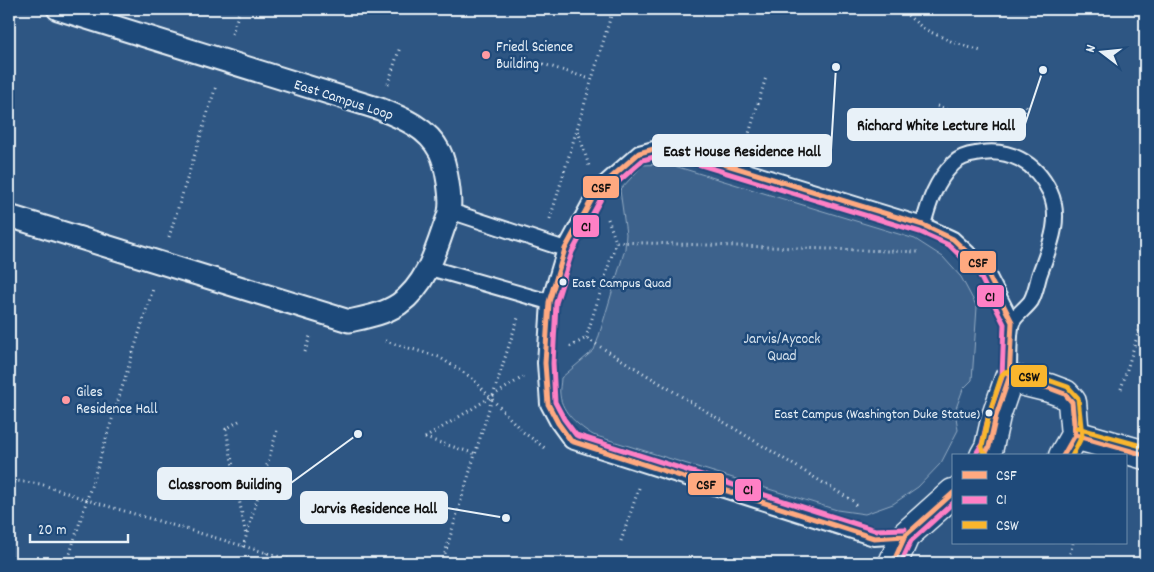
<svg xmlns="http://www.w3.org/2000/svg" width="1154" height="572" viewBox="0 0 1154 572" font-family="Dekko,sans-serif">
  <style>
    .built { fill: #2e5683; fill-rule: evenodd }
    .green { fill: #3c628c; stroke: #92aac2 }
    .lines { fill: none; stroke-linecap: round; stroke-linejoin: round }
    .service-casing { stroke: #e8f1f8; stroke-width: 18 }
    .pedestrian-casing { stroke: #e8f1f8; stroke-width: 25 }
    .minor-casing { stroke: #e8f1f8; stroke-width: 31 }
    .path { stroke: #e8f1f8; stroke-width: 3; stroke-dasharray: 1 4; stroke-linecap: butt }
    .service { stroke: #1f4a7a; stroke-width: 14 }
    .pedestrian { stroke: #1f4a7a; stroke-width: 21 }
    .minor { stroke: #1f4a7a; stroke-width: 28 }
    .bus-1-casing { stroke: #1f4a7a; stroke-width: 9 }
    .bus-2-casing { stroke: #1f4a7a; stroke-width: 9 }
    .bus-3-casing { stroke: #1f4a7a; stroke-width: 9 }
    .bus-1 { stroke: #ffa980; stroke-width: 5 }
    .bus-2 { stroke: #ff80c5; stroke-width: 5 }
    .bus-3 { stroke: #fab62d; stroke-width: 5 }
    .poi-dot { fill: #ff9aa2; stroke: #1f4a7a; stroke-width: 2 }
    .bus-dot { fill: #e8f1f8; stroke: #1f4a7a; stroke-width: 2 }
    .labels { text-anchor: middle; stroke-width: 5; stroke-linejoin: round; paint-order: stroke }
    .bus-label { font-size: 14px; fill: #e8f1f8; stroke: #1f4a7a; text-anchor: start }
    .poi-label { font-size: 15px; fill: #e8f1f8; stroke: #1f4a7a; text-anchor: start }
    .street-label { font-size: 15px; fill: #e8f1f8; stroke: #1f4a7a }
    .park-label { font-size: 15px; fill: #d7e3ed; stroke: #1f4a7a }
    .leader { fill: none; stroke: #e8f1f8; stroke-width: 2 }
    .callout-dot { fill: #e8f1f8; stroke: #1f4a7a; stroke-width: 2 }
    .callout { fill: #e8f1f8; stroke: #e8f1f8; stroke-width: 2 }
    .callout-label { font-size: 16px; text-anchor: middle; font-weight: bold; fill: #111 }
    .line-badge { stroke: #1f4a7a; stroke-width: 2 }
    .pale-badge-label { font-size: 14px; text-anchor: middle; font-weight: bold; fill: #111 }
  </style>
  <rect width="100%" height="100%" fill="#1f4a7a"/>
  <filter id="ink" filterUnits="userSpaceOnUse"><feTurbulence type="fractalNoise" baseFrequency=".02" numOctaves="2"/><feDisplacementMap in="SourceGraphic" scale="10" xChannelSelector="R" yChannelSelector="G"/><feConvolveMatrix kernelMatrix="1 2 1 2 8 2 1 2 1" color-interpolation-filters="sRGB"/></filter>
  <g filter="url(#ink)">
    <path class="built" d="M9,9H1145V563H9ZM953,456H1125V543H953Z"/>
    <path class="green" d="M668,164L915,239L943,257L961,277L977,307L972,380L963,389L955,411L958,430L941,463L918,487L893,504L865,514L837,510L593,435C579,426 562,413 560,395C559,390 561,383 561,378L594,350L598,339L625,249L626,234L620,190L643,165Z"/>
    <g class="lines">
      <g class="service-casing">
        <path id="service" d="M450,211L565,249
          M923,225C929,202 936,181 953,164C960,157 967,155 976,154C1008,147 1036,162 1050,192C1063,220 1048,250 1039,276C1037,284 1035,294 1031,301C1026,308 1017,314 1013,321C1009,328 1009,367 1009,378
          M430,268L549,302
          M905,536L874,538L571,441L558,423L548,404L545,363L549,302L565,249L597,190L639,153L665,146L923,225L953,239L985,269L1012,322"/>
      </g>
      <g class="pedestrian-casing">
        <path id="pedestrian" d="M9,216L349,321C367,317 384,314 399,304C424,286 434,257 443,230C445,224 448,218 449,212C452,199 446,164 440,152C428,128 403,118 380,109L58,9"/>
      </g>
      <g class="minor-casing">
        <path id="minor" d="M1075,435L1145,455
          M984,456L989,447L996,416L1009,378L1049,388L1065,394L1072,402L1075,435L1063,456
          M893,563L905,536L953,493"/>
      </g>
      <path class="path" d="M900,9L924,29L955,43L981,51
        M232,34L240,9
        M543,64L590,79
        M388,84L400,47
        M937,106L1019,130
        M578,131L589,166
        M1019,131L1027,105
        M745,147L766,77
        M550,219L613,9
        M608,219L616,242L920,252
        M169,237L216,86
        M586,338L616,242
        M385,341L439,357L472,378L523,432L545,448
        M570,347L586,338L853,501L856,506
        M305,352L310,336
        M1121,389L1145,311
        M239,421L226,429L246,536
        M425,438L523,377
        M425,438L476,454
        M9,484L17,481L41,484L87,500L301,563
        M621,541L639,488
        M243,547L277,431
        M67,563L153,289
        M263,563L267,552
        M442,563C467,482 491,399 518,318
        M1067,563L1073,543"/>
      <use href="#service" class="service"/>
      <use href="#pedestrian" class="pedestrian"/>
      <use href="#minor" class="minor"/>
      <g class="bus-1-casing">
        <path id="bus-1" d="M1009,378L1049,388L1065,394L1072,402L1075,435L1063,456
          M1075,435L1145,455
          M905,536L874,538L571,441L558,423L548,404L545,363L549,302L565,249L597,190L639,153L665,146L923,225L953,239L985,269L1012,322L1009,378L996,416L989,447L984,456
          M893,563L905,536L953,493"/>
      </g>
      <g class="bus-2-casing">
        <path id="bus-2" d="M905,529L875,530L576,435L564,419L555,402L553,363L556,303L572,252L603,195L643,160L665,154L920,232L949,245L979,274L1004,324L1002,377L989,414L982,444L977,452
          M901,563L911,541L953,503"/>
      </g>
      <g class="bus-3-casing">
        <path id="bus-3" d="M1077,428L1145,447
          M988,456L983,452L982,447L989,414L1002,375L1005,372L1009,371L1051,381L1068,387L1078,398L1082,436L1072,456"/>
      </g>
      <use href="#bus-1" class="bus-1"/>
      <use href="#bus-2" class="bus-2"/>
      <use href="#bus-3" class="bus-3"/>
    </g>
  </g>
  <g class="poi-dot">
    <circle cx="486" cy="55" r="5"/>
    <circle cx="66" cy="400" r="5"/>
  </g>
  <g class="bus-dot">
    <circle cx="563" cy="282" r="4.5"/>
    <circle cx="989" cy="413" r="4.5"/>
  </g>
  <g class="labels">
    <g class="bus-label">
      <text x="572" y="287">East Campus Quad</text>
      <text x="980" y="418" text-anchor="end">East Campus (Washington Duke Statue)</text>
    </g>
    <g class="poi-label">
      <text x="496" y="51">Friedl Science<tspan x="496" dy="17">Building</tspan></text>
      <text x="76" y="396">Giles<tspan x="76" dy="17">Residence Hall</tspan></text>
    </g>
    <g class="street-label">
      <text transform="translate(344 99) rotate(18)" y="5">East Campus Loop</text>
    </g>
    <g class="park-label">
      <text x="782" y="343">Jarvis/Aycock<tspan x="782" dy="17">Quad</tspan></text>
    </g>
  </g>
  <path class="leader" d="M1043 70L1025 124M836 67L831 150M358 434L291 483M506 518L447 508"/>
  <g class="callout-dot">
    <circle cx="1043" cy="70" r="5"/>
    <circle cx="836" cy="67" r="5"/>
    <circle cx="358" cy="434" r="5"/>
    <circle cx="506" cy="518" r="5"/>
  </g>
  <g class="callout">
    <rect x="848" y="109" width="177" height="31" rx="5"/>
    <rect x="653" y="135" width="178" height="31" rx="5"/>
    <rect x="158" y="468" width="133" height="31" rx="5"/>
    <rect x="301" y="492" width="146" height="31" rx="5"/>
  </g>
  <g class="callout-label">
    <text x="936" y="130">Richard White Lecture Hall</text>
    <text x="742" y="156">East House Residence Hall</text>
    <text x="225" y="489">Classroom Building</text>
    <text x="374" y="513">Jarvis Residence Hall</text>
  </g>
  <g class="line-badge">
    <rect x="582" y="175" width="38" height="24" rx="5" fill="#ffa980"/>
    <rect x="572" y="214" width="28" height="24" rx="5" fill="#ff80c5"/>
    <rect x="959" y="250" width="38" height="24" rx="5" fill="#ffa980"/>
    <rect x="976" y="284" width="29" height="24" rx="5" fill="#ff80c5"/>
    <rect x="1010" y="364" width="38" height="24" rx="5" fill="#fab62d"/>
    <rect x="687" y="472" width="38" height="24" rx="5" fill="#ffa980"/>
    <rect x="734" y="478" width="28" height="24" rx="5" fill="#ff80c5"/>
  </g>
  <g class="pale-badge-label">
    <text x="601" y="192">CSF</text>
    <text x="586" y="231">C1</text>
    <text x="978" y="267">CSF</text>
    <text x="990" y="301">C1</text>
    <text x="1029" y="381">CSW</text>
    <text x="706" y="489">CSF</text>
    <text x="748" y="494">C1</text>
  </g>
  <rect width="1154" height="572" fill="none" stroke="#1f4a7a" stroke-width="30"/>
  <rect x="15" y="15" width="1124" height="542" fill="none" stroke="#e8f1f8" stroke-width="2" filter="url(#ink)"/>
  <rect x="952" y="454" width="175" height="90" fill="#1f4a7a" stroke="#6f8dac"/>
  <rect x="962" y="471" width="25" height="8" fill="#ffa980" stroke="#6f8dac"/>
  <text x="996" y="480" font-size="15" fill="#e8f1f8">CSF</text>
  <rect x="962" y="496" width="25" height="8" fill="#ff80c5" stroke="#6f8dac"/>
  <text x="996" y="504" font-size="15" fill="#e8f1f8">C1</text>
  <rect x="962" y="521" width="25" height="8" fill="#fab62d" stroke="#6f8dac"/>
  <text x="996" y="530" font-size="15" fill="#e8f1f8">CSW</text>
  <g transform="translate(1102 52) rotate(286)" stroke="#1f4a7a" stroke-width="4" paint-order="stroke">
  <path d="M0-4L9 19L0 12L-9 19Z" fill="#e8f1f8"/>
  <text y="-8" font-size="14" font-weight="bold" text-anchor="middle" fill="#e8f1f8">N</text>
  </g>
  <path d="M30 534v8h98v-8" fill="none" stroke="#e8f1f8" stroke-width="2.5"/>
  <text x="38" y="534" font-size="15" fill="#e8f1f8" stroke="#1f4a7a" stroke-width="4" paint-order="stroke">20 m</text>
</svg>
